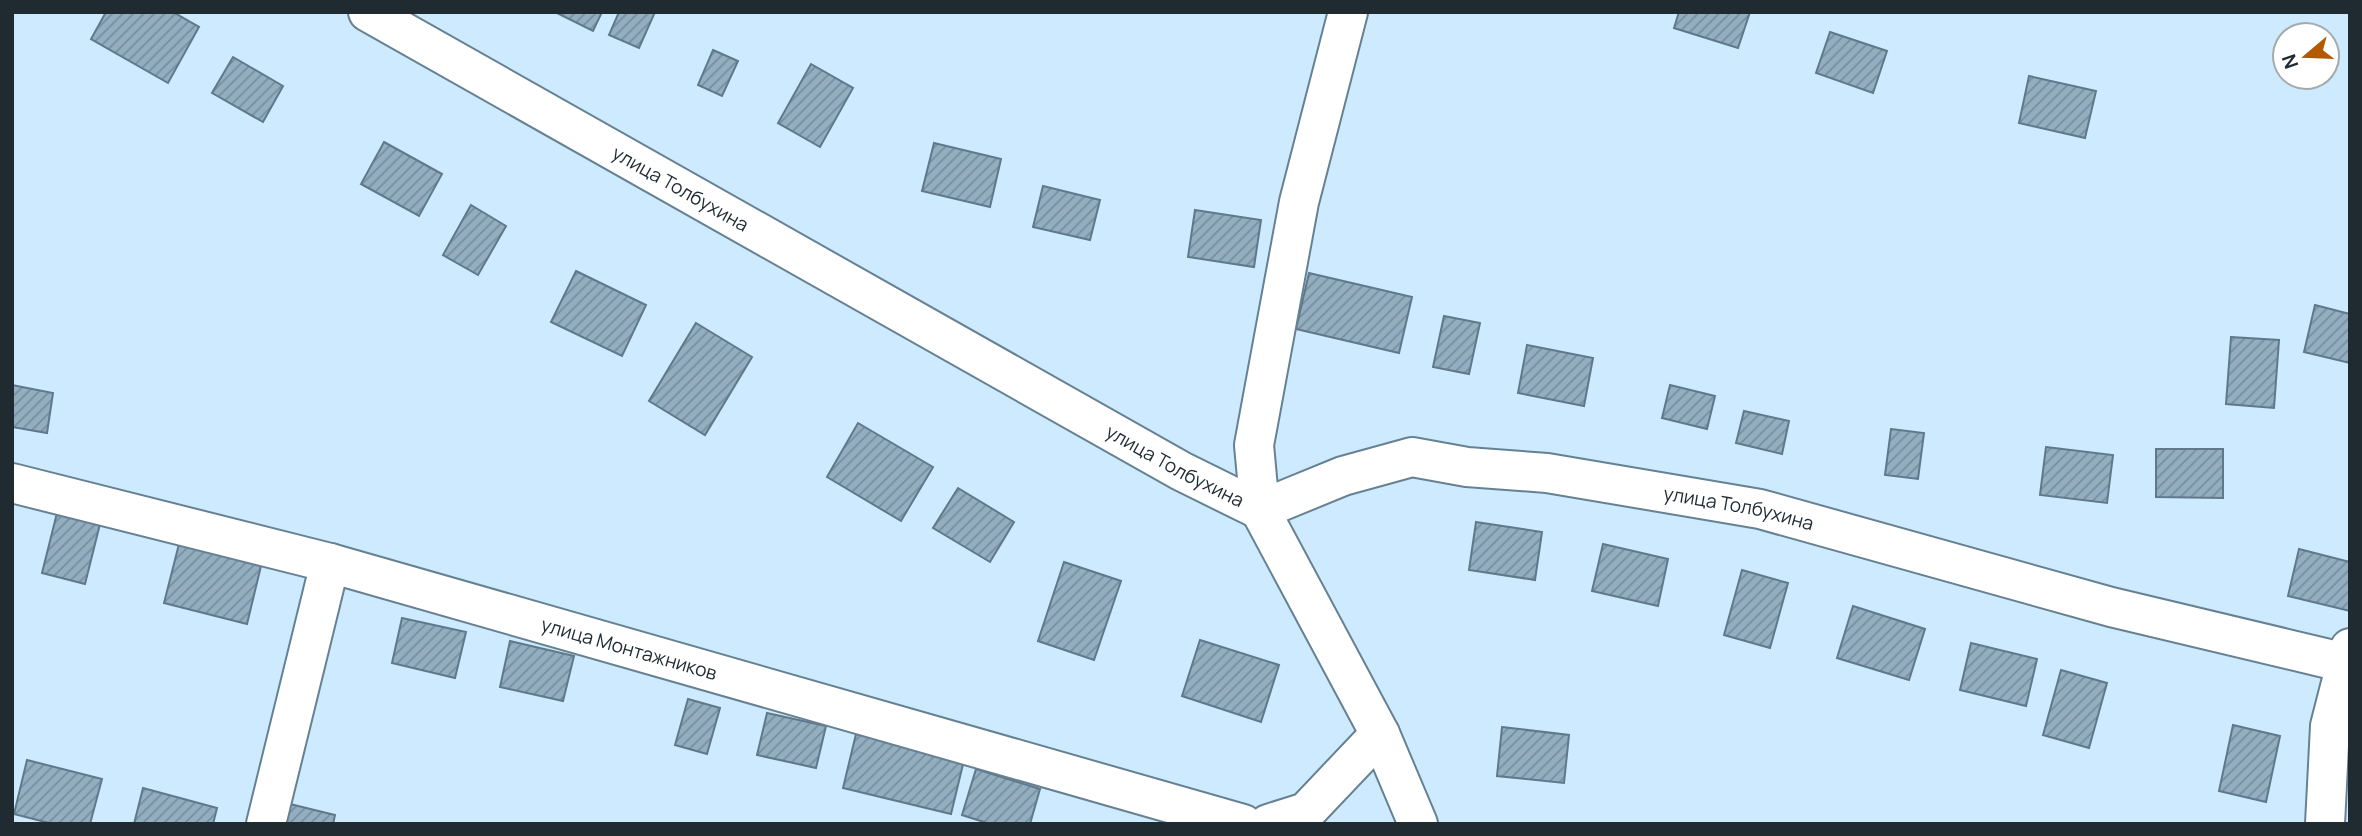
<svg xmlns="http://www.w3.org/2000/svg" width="2362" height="836" font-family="Manrope,sans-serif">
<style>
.building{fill:url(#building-hatch);stroke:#5f798b;stroke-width:2}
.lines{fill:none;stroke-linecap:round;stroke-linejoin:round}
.minor-casing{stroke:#668192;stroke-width:42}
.minor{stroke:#fff;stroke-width:38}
.labels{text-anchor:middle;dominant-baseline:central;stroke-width:6;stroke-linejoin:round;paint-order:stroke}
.street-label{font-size:19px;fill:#1f2a31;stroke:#fff}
</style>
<defs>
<pattern id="building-hatch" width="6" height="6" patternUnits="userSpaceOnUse" patternTransform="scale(1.75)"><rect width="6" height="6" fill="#92aec0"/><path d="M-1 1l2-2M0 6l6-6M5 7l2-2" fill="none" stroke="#778e9d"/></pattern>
</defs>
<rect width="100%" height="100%" fill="#cdeafe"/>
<g class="building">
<path d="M106,12H173L199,27L168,83L91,39Z"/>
<path d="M555,12H602L593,31Z"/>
<path d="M619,12H655L639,48L609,35Z"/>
<path d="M1679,12H1750L1738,48L1674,28Z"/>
<path d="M1830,32L1887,51L1873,93L1816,73Z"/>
<path d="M713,50L738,61L722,96L698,85Z"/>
<path d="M233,57L283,86L263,122L212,93Z"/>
<path d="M811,64L853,88L820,147L778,123Z"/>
<path d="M2029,76L2096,91L2085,138L2019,123Z"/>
<path d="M384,142L442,174L419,216L361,184Z"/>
<path d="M934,143L1001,159L990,207L922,191Z"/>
<path d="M1043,186L1100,200L1090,240L1033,227Z"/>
<path d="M471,205L506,226L478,275L443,255Z"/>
<path d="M1195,210L1261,220L1254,267L1188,257Z"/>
<path d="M576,271L646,305L622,356L551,322Z"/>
<path d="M1309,273L1412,297L1399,353L1296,329Z"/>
<path d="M2315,305L2350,314V363L2304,352Z"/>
<path d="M1444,316L1480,323L1469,374L1433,367Z"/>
<path d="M696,323L752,357L705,435L649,401Z"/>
<path d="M2231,337L2279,340L2274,408L2226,404Z"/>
<path d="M1527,345L1593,358L1584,406L1518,393Z"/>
<path d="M12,385L53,393L47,433L12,427Z"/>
<path d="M1670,385L1715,396L1707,429L1662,418Z"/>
<path d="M1744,411L1789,421L1782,454L1736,443Z"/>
<path d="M858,423L933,467L901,521L827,477Z"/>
<path d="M1891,429L1924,433L1918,479L1885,475Z"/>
<path d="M2046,447L2113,455L2107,503L2040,495Z"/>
<path d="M2156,449H2223V498L2156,497Z"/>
<path d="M958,488L1014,522L990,562L933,528Z"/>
<path d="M57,513L100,524L85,584L42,573Z"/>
<path d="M1476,522L1542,532L1535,580L1469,570Z"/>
<path d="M179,544L261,566L247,624L164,603Z"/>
<path d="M1603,544L1668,559L1658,606L1592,591Z"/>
<path d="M2299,549L2350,562V611L2288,596Z"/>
<path d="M1064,562L1121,581L1094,660L1038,641Z"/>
<path d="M1742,570L1788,583L1770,648L1724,635Z"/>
<path d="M1853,606L1925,629L1909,680L1837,658Z"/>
<path d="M402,618L466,632L455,678L392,663Z"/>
<path d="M1200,640L1279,665L1261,722L1182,696Z"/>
<path d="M510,641L574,656L563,701L500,687Z"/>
<path d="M1971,643L2037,659L2026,706L1960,690Z"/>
<path d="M2061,670L2107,683L2089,748L2043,735Z"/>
<path d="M688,699L720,708L707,754L675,745Z"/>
<path d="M767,713L826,726L816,768L757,755Z"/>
<path d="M2233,725L2280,736L2266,802L2219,791Z"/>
<path d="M1502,727L1569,735L1564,783L1497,776Z"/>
<path d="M856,734L964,760L951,814L843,788Z"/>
<path d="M27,760L102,779L90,824H53L14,814Z"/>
<path d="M976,769L1040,789L1030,824H990L962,815Z"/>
<path d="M143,788L217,808L213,824H134Z"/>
<path d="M290,804L335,815L333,824H285Z"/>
</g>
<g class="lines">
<g class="minor-casing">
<g id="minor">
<path id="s1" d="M368,12L1181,471L1260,510L1343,476L1412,457L1467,467L1547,473L1760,509L2111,607L2350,664"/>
<path d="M1348,12L1299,202L1254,445L1260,510L1380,734L1418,824"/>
<path id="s2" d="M12,483L330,563L1243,824"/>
<path d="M266,824L330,563"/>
<path d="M1268,824L1306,812L1380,734"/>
<path d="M2325,824L2330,726L2350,648"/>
</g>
</g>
<use href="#minor" class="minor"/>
</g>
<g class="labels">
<g class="street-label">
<text stroke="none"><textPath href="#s1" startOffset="359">улица Толбухина</textPath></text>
<text stroke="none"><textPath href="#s1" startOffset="926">улица Толбухина</textPath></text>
<text stroke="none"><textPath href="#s1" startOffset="1514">улица Толбухина</textPath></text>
<text stroke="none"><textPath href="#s2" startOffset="639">улица Монтажников</textPath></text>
</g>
</g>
<rect width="2362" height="836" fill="none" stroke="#1f2a31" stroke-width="28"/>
<g transform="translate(2306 56) rotate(251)"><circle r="33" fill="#ffffff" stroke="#a5aaad" stroke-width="2"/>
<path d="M0-5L12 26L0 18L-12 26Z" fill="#b55900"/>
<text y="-10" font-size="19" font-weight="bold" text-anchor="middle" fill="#1f2a31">N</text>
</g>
</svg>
